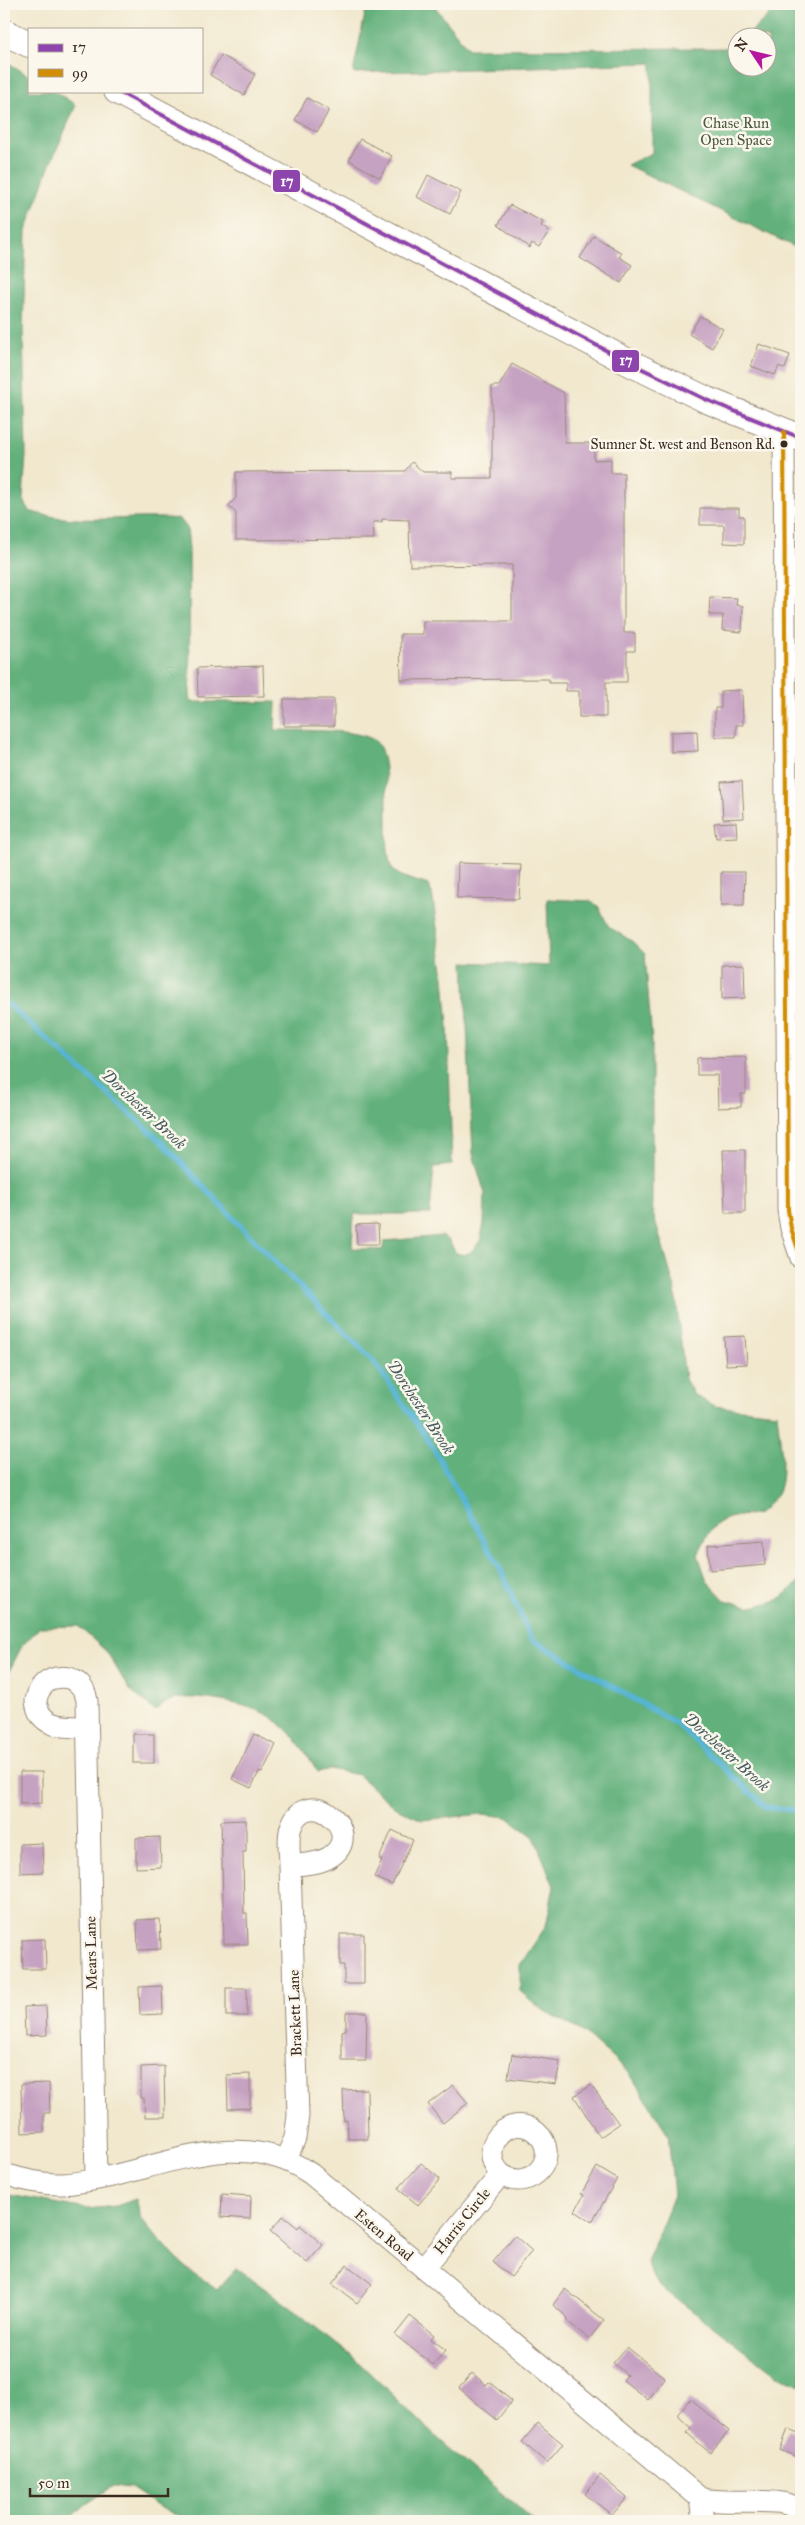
<svg xmlns="http://www.w3.org/2000/svg" width="805" height="2525" font-family="'IM FELL Great Primer',serif">
<style>
.forest{fill:#62b07b;stroke:#4e6d4c}
.lines{fill:none;stroke-linecap:round;stroke-linejoin:round}
.stream{stroke:#56b4d4;stroke-width:5.5}
.building{fill:#c6a2c2}
.minor-casing{stroke:#968976;stroke-width:23}
.major-casing{stroke:#968976;stroke-width:28}
.minor{stroke:#fff;stroke-width:21}
.major{stroke:#fff;stroke-width:26}
.bus-1-casing{stroke:#fbf7ec;stroke-width:8}
.bus-2-casing{stroke:#fbf7ec;stroke-width:8}
.bus-1{stroke:#8e44ad;stroke-width:4}
.bus-2{stroke:#d18d06;stroke-width:4}
.bus-dot{fill:#3b2a1e;stroke:#fbf7ec;stroke-width:2}
.labels{text-anchor:middle;dominant-baseline:central;stroke-width:5;stroke-linejoin:round;paint-order:stroke}
.bus-label{font-size:14px;fill:#3b2a1e;stroke:#fbf7ec;text-anchor:end}
.park-label{font-size:15px;fill:#4d5b40;stroke:#fbf7ec}
.street-label{font-size:15px;fill:#3b2a1e;stroke:#fbf7ec}
.water-label{font-size:16px;font-style:italic;fill:#445a5e;stroke:#fbf7ec}
.line-badge{stroke:#fbf7ec;stroke-width:2}
.badge-label{font-size:14px;text-anchor:middle;font-weight:bold;fill:#fff}
</style>
<rect width="100%" height="100%" fill="#fbf7ec"/>
<filter id="ink" filterUnits="userSpaceOnUse"><feTurbulence type="fractalNoise" baseFrequency=".02" numOctaves="2"/><feDisplacementMap in="SourceGraphic" scale="10" xChannelSelector="R" yChannelSelector="G"/><feConvolveMatrix kernelMatrix="1 2 1 2 8 2 1 2 1" color-interpolation-filters="sRGB"/></filter>
<filter id="wash" filterUnits="userSpaceOnUse"><feTurbulence type="fractalNoise" baseFrequency=".0096" numOctaves="4" result="noise"/><feDisplacementMap in="SourceGraphic" scale="20" xChannelSelector="R" yChannelSelector="G"/><feGaussianBlur stdDeviation="1.12" result="paint"/><feColorMatrix in="noise" values="0 0 0 0 0 0 0 0 0 0 0 0 0 0 0 0 0 1.4 0 .05"/><feComposite in="paint" operator="in"/></filter>
<g filter="url(#wash)">
<rect width="100%" height="100%" fill="#f1e8ce"/>
<g class="forest">
<path d="M367,4H433L468,49L735,48L737,46L738,68H768V38L746,37L780,4H801V250L627,165L652,153V63L353,73Z"/>
<path d="M4,60L29,76V91H54L76,105L49,167L26,231L23,331L26,455L23,498L29,511C79,527 129,514 180,519L187,528L189,549L190,702H276L275,730C299,731 354,728 374,740C396,754 380,855 393,870C400,878 418,881 428,885L432,893L444,977L448,1026L452,1165L434,1167L430,1214H354L352,1248L382,1250L385,1241L442,1236L449,1241L456,1253L464,1255L471,1252L480,1241L484,1224L485,1194L473,1154L464,962L549,966L547,899L591,901L598,906L609,927L633,942L645,954L652,1041V1210L675,1289L685,1379L694,1395L714,1406L777,1413C779,1434 786,1470 779,1489C775,1499 766,1507 759,1514C721,1517 713,1519 698,1555L707,1581L725,1600L752,1607L778,1600L801,1580V2385L780,2377L658,2285L647,2262L674,2195L668,2134L630,2074L583,2032L541,2009L520,1991V1965L546,1926L554,1886L534,1837L507,1817L483,1814L422,1820L394,1807L358,1775L330,1769L318,1772C305,1751 292,1731 271,1717C251,1704 194,1693 171,1700C166,1702 160,1708 155,1711L129,1689L107,1652L78,1626L40,1627L22,1646L4,1681Z"/>
<path d="M4,2194L87,2209L116,2206L136,2199L141,2218L158,2239L185,2267L217,2290L236,2268L289,2306L354,2358L442,2442L534,2521H204L180,2516L163,2509L131,2488L113,2486L85,2505L68,2521H4Z"/>
</g>
<g class="lines">
<path class="stream" d="M4,1001L162,1142L248,1234L375,1363L432,1446L501,1570L531,1639L677,1724L766,1807L801,1811"/>
</g>
<g id="blocks">
<g class="building">
<path d="M221,55L255,74L244,95L210,75Z"/>
<path d="M307,98L329,110L317,132L295,120Z"/>
<path d="M360,139L392,156L380,178L349,160Z"/>
<path d="M428,175L461,192L450,214L417,197Z"/>
<path d="M510,205L543,222L541,226L549,231L539,247L532,243L530,248L498,225Z"/>
<path d="M594,236L622,253L619,257L632,265L621,283L580,258Z"/>
<path d="M700,316L723,329L712,348L689,334Z"/>
<path d="M759,344L790,355L785,369L779,366L775,375L751,366Z"/>
<path d="M512,364L564,393L565,443H594V460L611,459V473H624V633H635V651H627V682H606V717H579V691H566V683H549V679L401,680L400,634H423V621H512V565L410,566L409,520L382,519V522H373L374,539L236,540V513L228,506L236,498V472L405,471L412,462L423,472H452V478H492V386H499Z"/>
<path d="M700,508H739V516H744V544L724,543V525H700Z"/>
<path d="M710,597L737,598L736,605L743,606L742,632L722,630L723,615H709Z"/>
<path d="M263,666L264,696L198,697L197,668Z"/>
<path d="M742,690L743,725H736V737H715V708H721V691Z"/>
<rect x="284" y="699" width="50" height="27"/>
<path d="M697,731L698,751L671,752V732Z"/>
<path d="M742,781L744,818L723,819L721,782Z"/>
<path d="M736,822L737,837L716,838L714,823Z"/>
<path d="M458,863L521,865L519,899L457,898Z"/>
<path d="M721,872H745L744,905H721Z"/>
<path d="M744,964L745,998L722,999V965Z"/>
<path d="M746,1057V1094H741V1107L718,1108L717,1075H697V1058Z"/>
<path d="M723,1150H745V1213H725Z"/>
<path d="M378,1224L379,1244H357L356,1225Z"/>
<path d="M745,1336L747,1364L726,1365L724,1337Z"/>
<path d="M764,1541L765,1565L710,1570L708,1545Z"/>
<rect x="133" y="1734" width="21" height="29"/>
<path d="M254,1734L276,1745L262,1773L259,1772L251,1788L232,1779Z"/>
<path d="M20,1772H42V1803L20,1804Z"/>
<path d="M246,1820V1852H243L244,1913H247L248,1944H224L221,1821Z"/>
<path d="M392,1830L413,1840L392,1885L374,1877L382,1860L379,1859Z"/>
<path d="M160,1837L161,1867L136,1868V1838Z"/>
<path d="M42,1843L43,1872L20,1873V1844Z"/>
<path d="M160,1919L161,1949L138,1950L137,1920Z"/>
<path d="M340,1934H364V1984H344V1965H340Z"/>
<path d="M45,1939L46,1969H23L22,1940Z"/>
<path d="M162,1986L163,2014L140,2015L139,1987Z"/>
<rect x="226" y="1988" width="21" height="28"/>
<path d="M46,2006L47,2035L25,2036L24,2007Z"/>
<path d="M346,2012H367L366,2061H342V2031L346,2030Z"/>
<path d="M512,2054L560,2061L556,2084L508,2078Z"/>
<path d="M164,2066L165,2117H145L144,2098H141V2067Z"/>
<path d="M250,2074V2108L228,2109L227,2075Z"/>
<path d="M49,2083L50,2113H44V2132L22,2133L21,2084Z"/>
<path d="M453,2085L468,2103L443,2123L428,2104Z"/>
<path d="M591,2085L619,2124L600,2137L574,2096Z"/>
<path d="M367,2089L368,2139H348L347,2120L344,2121L343,2090Z"/>
<path d="M421,2163L440,2179L418,2205L398,2189Z"/>
<path d="M597,2167L617,2179L592,2222L575,2211L584,2195L581,2194Z"/>
<path d="M222,2194L251,2196L250,2219L221,2217Z"/>
<path d="M283,2216L298,2228L300,2225L323,2245L307,2263L270,2231Z"/>
<path d="M515,2236L532,2251L511,2277L493,2262Z"/>
<path d="M347,2265L372,2284L357,2303L332,2284Z"/>
<path d="M565,2289L604,2320L589,2339L566,2320L568,2318L553,2305Z"/>
<path d="M410,2316L434,2335L431,2339L446,2350L433,2365L395,2335Z"/>
<path d="M627,2347L665,2378L648,2400L623,2380L627,2375L613,2363Z"/>
<path d="M472,2373L486,2385L489,2382L512,2401L497,2420L459,2388Z"/>
<path d="M690,2399L729,2431L710,2453L687,2433L691,2428L677,2415Z"/>
<path d="M538,2423L563,2444L547,2463L522,2442Z"/>
<path d="M788,2429L801,2434V2459L780,2450Z"/>
<path d="M600,2475L627,2498L612,2515L585,2494Z"/>
</g>
</g>
</g>
<g filter="url(#ink)">
<use href="#blocks" fill-opacity="0" stroke="#968976" stroke-width="1"/>
<g class="lines">
<g class="minor-casing">
<g id="minor">
<path d="M784,432L788,1210L791,1228L801,1258"/>
<path d="M87,1727C66,1727 39,1729 36,1701C40,1670 83,1669 87,1701L96,2178"/>
<path d="M286,2159L295,2138L298,2116L290,1866C290,1854 287,1838 291,1827C307,1781 370,1834 328,1858C318,1864 302,1864 290,1866"/>
<path d="M4,2174C23,2180 43,2185 64,2184C147,2178 234,2120 311,2174L700,2498C728,2507 788,2492 801,2514"/>
<path d="M424,2268L501,2174C475,2148 510,2110 536,2132C563,2155 531,2195 501,2174"/>
<path d="M700,2498L703,2521"/>
</g>
</g>
<g class="major-casing">
<g id="major">
<path d="M4,32L29,44"/>
<path d="M117,91L628,362L707,400L801,438"/>
</g>
</g>
<use href="#minor" class="minor"/>
<use href="#major" class="major"/>
<g class="bus-1-casing">
<path id="bus-1" d="M117,91L628,362L707,400L801,438"/>
</g>
<g class="bus-2-casing">
<path id="bus-2" d="M784,432L788,1210L791,1228L801,1258"/>
</g>
<use href="#bus-1" class="bus-1"/>
<use href="#bus-2" class="bus-2"/>
</g>
</g>
<circle class="bus-dot" cx="784" cy="444" r="4.5"/>
<g class="labels">
<g class="bus-label">
<text x="775" y="444">Sumner St. west and Benson Rd.</text>
</g>
<g class="park-label">
<text x="736" y="123">Chase Run<tspan x="736" dy="17">Open Space</tspan></text>
</g>
<g class="street-label">
<text transform="translate(91 1953) rotate(-91)">Mears Lane</text>
<text transform="translate(295 2013) rotate(-92)">Brackett Lane</text>
<text transform="translate(462 2221) rotate(-51)">Harris Circle</text>
<text transform="translate(384 2235) rotate(40)">Esten Road</text>
</g>
<g class="water-label">
<text transform="translate(144 1109) rotate(43)">Dorchester Brook</text>
<text transform="translate(421 1407) rotate(57)">Dorchester Brook</text>
<text transform="translate(727 1752) rotate(42)">Dorchester Brook</text>
</g>
</g>
<g class="line-badge">
<rect x="272" y="169" width="29" height="24" rx="5" fill="#8e44ad"/>
<rect x="611" y="349" width="29" height="24" rx="5" fill="#8e44ad"/>
</g>
<g class="badge-label">
<text x="287" y="186">17</text>
<text x="626" y="365">17</text>
</g>
<rect width="805" height="2525" fill="none" stroke="#fbf7ec" stroke-width="20"/>
<rect x="28" y="28" width="175" height="65" fill="#fbf7ec" stroke="#aea59a"/>
<rect x="38" y="44" width="25" height="8" fill="#8e44ad" stroke="#aea59a"/>
<text x="72" y="52" font-size="15" fill="#3b2a1e">17</text>
<rect x="38" y="69" width="25" height="8" fill="#d18d06" stroke="#aea59a"/>
<text x="72" y="78" font-size="15" fill="#3b2a1e">99</text>
<g transform="translate(752 52) rotate(305)"><circle r="24" fill="#fbf7ec" stroke="#aea59a"/>
<path d="M0-4L9 19L0 12L-9 19Z" fill="#b5179e"/>
<text y="-8" font-size="14" font-weight="bold" text-anchor="middle" fill="#3b2a1e">N</text>
</g>
<path d="M30 2488v8h138v-8" fill="none" stroke="#3b2a1e" stroke-width="2.5"/>
<text x="38" y="2488" font-size="15" fill="#3b2a1e" stroke="#fbf7ec" stroke-width="4" paint-order="stroke">50 m</text>
</svg>
